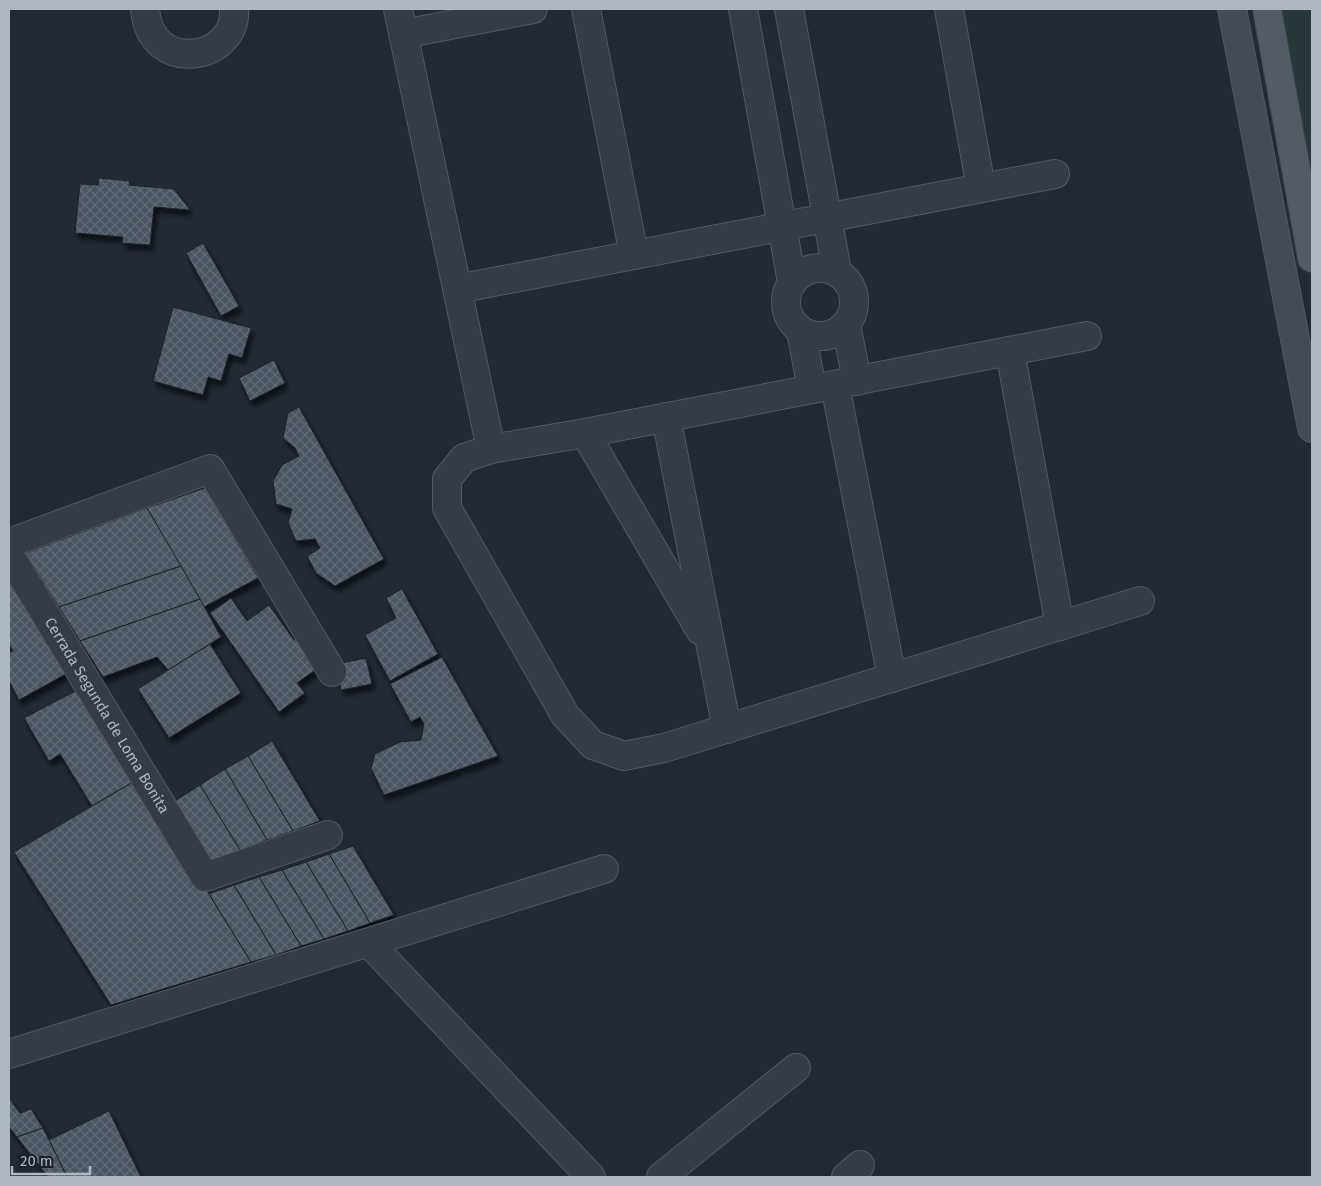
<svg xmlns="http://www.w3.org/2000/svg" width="1321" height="1186" font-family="'Fira Sans',sans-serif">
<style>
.garden{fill:#263837}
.building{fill:url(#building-cross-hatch);stroke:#1c232b;filter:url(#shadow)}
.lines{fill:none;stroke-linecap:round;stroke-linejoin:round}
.street-casing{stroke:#525a63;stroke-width:30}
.secondary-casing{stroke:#525a63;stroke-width:30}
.primary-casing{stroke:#3e454e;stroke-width:30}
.street{stroke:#353c45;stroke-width:28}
.secondary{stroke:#434b57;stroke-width:28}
.primary{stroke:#535b65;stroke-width:28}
.labels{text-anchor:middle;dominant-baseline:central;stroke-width:4;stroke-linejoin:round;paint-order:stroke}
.street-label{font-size:15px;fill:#afb7c2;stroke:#1a2129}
</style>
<defs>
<pattern id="building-cross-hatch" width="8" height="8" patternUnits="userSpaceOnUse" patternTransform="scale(1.25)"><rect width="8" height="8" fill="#4a5460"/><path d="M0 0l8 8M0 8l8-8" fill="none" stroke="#626a75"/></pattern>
<filter id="shadow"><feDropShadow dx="3" dy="5.5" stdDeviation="2.5" flood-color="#0009"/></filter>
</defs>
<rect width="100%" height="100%" fill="#222a34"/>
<path class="garden" d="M1280,9H1310L1312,23V181Z"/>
<g class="building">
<path d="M99,178L130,181L129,185L174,189L190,210L154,207L150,245L122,243L123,237L75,233L80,184L98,185Z"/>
<path d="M203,243L239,306L221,316L186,253Z"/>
<path d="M173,307L251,328L242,358L229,354L221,381L208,377L203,395L153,381Z"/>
<path d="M274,360L285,383L250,401L239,378Z"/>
<path d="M299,407L384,559L335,586L316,573L307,556L320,548L315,539L296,541L288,523L292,509L276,504L273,481L282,465L299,456L295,448L283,438L288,413Z"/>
<path d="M205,488L258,578L204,607L147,508Z"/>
<path d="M147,508L181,566L59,607L25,553Z"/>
<path d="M181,566L200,599L80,641L59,607Z"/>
<path d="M9,580L66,674L19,700L9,681V653L13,651L9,644Z"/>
<path d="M402,589L438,654L390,681L365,635L396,618L386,598Z"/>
<path d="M231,598L247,621L269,605L294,640L303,634L324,664L297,683L305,693L279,712L210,613Z"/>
<path d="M200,599L221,637L168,670L157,657L103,677L80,641Z"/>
<path d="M210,644L241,693L169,738L138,689Z"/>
<path d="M442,657L498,756L384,795L371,768L375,754L400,742L421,740L424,724L420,717L411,722L390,684Z"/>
<path d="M366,658L372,684L341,690L336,664Z"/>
<path d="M81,688L138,779L92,806L60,754L49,761L24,718Z"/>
<path d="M272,741L320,821L293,831L248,756Z"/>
<path d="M248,756L293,831L267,840L225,769Z"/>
<path d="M225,769L267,840L240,850L200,785Z"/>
<path d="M138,779L251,962L111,1005L14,852Z"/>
<path d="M200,785L240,850L211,861L175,801Z"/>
<path d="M353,846L394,915L370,923L329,854Z"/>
<path d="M329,854L370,923L348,931L306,862Z"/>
<path d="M306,862L348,931L324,939L282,870Z"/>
<path d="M282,870L324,939L301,946L259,877Z"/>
<path d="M259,877L301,946L276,955L234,885Z"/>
<path d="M234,885L276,955L251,962L209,894Z"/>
<path d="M9,1098L20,1113L31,1109L43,1128L17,1137L9,1127Z"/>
<path d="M109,1111L141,1177H67L49,1140Z"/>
<path d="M43,1128L49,1140L67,1177H48L17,1137Z"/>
</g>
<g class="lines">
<g class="street-casing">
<g id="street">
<path d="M145,9C150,76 238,61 234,9"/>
<path d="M398,9L491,449"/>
<path d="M586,9L634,255"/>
<path d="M743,9L792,282"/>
<path d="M789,9L837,271"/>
<path d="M949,9L981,188"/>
<path d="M403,34L533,9"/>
<circle cx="820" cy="302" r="34"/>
<path d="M457,289L1055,174"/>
<path d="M846,324L857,381"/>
<path d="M801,331L812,389"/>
<path d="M1087,336L585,433L491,449L464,458L447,479V508L565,715L593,745L624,756L664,748L1140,601"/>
<path d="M1010,351L1060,626"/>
<path d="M835,385L892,678"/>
<path d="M666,417L727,729"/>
<path d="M585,433L700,630"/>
<path d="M9,543L210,469L332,672"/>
<path id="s1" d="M9,554L205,877L328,835"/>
<path d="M369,943L591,1177"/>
<path d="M9,1054L604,869"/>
<path d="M661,1177L796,1068"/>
<path d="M846,1177L860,1165"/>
</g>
</g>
<g class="secondary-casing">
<path id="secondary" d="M1232,9L1312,428"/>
</g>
<g class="primary-casing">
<path id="primary" d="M1267,9L1312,258"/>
</g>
<use href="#street" class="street"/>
<use href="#secondary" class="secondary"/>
<use href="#primary" class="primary"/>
</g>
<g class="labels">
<g class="street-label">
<text stroke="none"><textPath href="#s1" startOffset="189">Cerrada Segunda de Loma Bonita</textPath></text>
</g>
</g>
<rect width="1321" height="1186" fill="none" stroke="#afb7c2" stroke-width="20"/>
<path d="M12 1166v8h78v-8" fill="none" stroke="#afb7c2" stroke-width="2.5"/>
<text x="20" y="1166" font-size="15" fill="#afb7c2" stroke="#1a2129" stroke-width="4" paint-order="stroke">20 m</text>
</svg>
